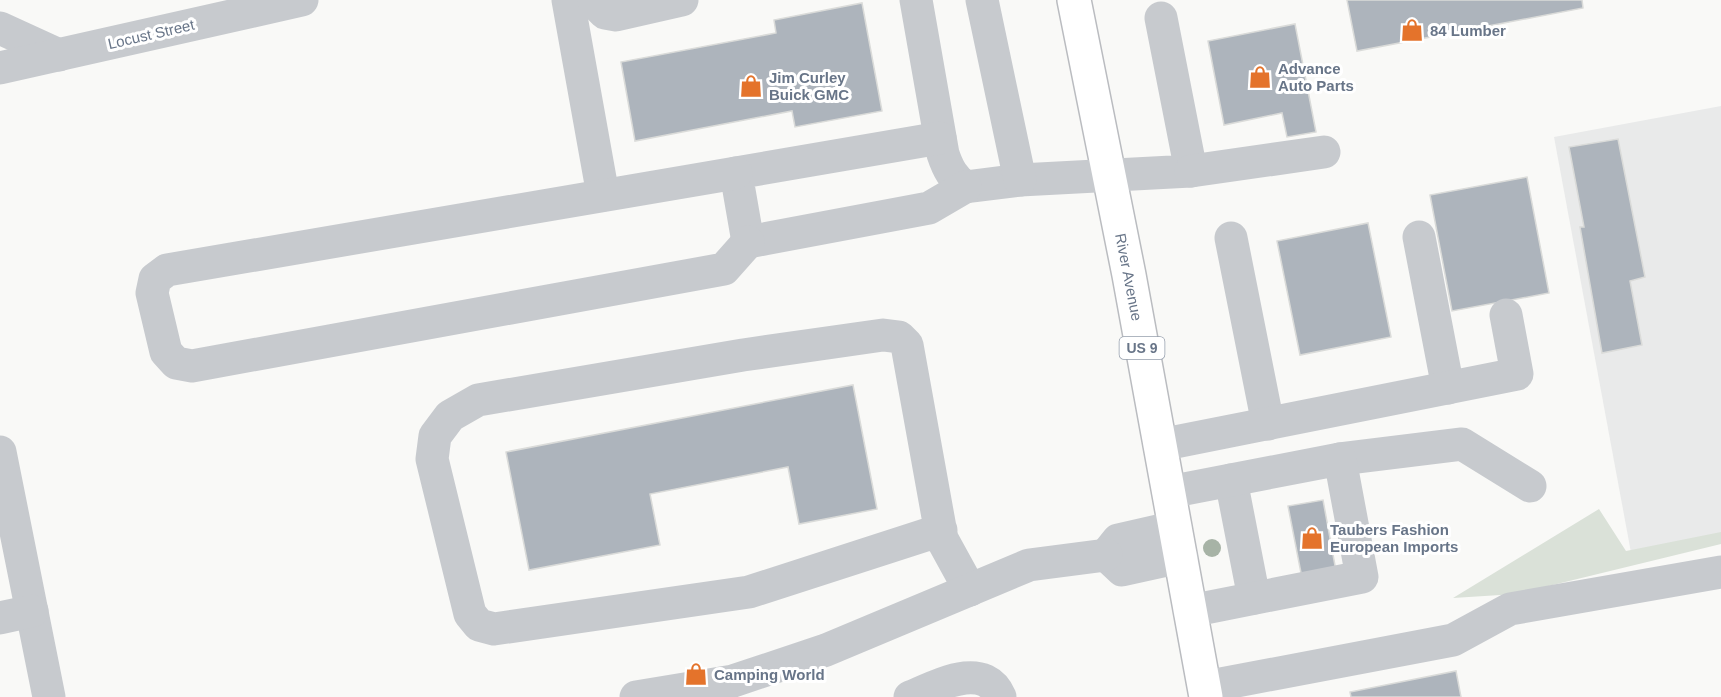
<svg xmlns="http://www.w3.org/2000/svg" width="1721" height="697" font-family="Helvetica,sans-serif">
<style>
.built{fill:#e9eaea}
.green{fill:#dae1d8}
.building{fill:#adb4bc;stroke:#dadbd9;stroke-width:1.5}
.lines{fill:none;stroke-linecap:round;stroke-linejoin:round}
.highway-casing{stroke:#babcc0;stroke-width:36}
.minor{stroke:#c7cace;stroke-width:33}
.highway{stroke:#fff;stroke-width:33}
.tree{fill:#a7b3a6}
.labels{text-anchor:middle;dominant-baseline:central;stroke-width:6;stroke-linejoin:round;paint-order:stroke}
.shield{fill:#fff;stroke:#959eac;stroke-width:1.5}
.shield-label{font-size:14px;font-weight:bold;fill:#687588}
.poi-label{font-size:15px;font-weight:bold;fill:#687588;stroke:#fff;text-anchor:start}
.street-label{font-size:15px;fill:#687588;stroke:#fff}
</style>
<rect width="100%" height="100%" fill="#f9f9f7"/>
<path class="built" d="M1721,106V541L1632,558L1554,137Z"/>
<path class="green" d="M1599,509L1626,551L1721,532V544L1516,594L1453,598Z"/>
<g class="building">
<path d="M1347,0H1582L1583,8L1357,51Z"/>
<path d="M862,3L882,111L795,127L792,111L635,141L621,62L776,33L774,20Z"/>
<path d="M1295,24L1316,132L1287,137L1282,113L1224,125L1208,41Z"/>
<path d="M1618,139L1645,277L1630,281L1642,345L1602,353L1580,227H1584L1569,147Z"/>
<path d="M1527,177L1549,293L1452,311L1430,195Z"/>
<path d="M1368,223L1391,337L1300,355L1277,241Z"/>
<path d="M853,385L877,509L799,524L788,467L650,494L660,545L529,570L506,452Z"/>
<path d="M1323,500L1336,571L1302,578L1288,506Z"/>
<path d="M1456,671L1461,697H1351L1350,692Z"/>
</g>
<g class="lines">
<g class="highway-casing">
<path id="highway" d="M1074,0L1129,275L1206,697"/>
</g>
<g class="minor">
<path d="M568,0L603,195"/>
<path d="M594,0L595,3L605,13L616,15L682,0"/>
<path d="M916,0L943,154C948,169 953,178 965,187L1020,180L1191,171L1161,18"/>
<path d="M982,0L1020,180"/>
<path d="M0,28L59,55"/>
<path d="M0,68L302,0"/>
<path d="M940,138L736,173L748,242L929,208L965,187"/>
<path d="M1191,171L1324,152"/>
<path d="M736,173L167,270L155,279L152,293L166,352L176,363L192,366L724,269L748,242"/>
<path d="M1419,237L1448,388"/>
<path d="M1231,238L1268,424"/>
<path d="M1160,445L1517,374L1506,315"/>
<path d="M0,452L49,697"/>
<path d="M1340,459L1462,444L1530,486"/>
<path d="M1231,480L1254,598"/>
<path d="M1169,492L1340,459L1362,577L1190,611"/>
<path d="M1175,527L1118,540L1106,555L1122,570L1181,557"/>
<path d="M941,530L749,592L494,629L479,625L470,614L432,459L435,436L450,416L478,400L743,355L883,335L899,337L907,345L942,539L970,590"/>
<path d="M0,618L32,611"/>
<path d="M1205,687L1453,640L1510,609L1721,572"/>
<path d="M636,697L733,681L826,650L1029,565L1106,555"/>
<path d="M910,697C935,687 984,659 1000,697"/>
</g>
<use href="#highway" class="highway"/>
</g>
<circle class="tree" cx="1212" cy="548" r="9"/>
<defs>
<g id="shop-bare" transform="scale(1.8)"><path d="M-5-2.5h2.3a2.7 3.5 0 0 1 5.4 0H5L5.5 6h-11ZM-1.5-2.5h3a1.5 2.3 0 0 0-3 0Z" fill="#e4732b" stroke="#fff" stroke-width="2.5" paint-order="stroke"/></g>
</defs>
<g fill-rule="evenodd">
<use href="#shop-bare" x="1412" y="30"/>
<use href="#shop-bare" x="1260" y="77"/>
<use href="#shop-bare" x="751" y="86"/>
<use href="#shop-bare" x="1312" y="538"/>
<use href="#shop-bare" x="696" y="674"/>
</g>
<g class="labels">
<rect class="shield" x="1119.5" y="337" width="45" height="22" rx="4.5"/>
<g class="shield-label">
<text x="1142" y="348">US 9</text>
</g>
<g class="poi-label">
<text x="1430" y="30">84 Lumber</text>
<text x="1278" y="68">Advance<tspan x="1278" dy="17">Auto Parts</tspan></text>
<text x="769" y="77">Jim Curley<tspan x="769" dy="17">Buick GMC</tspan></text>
<text x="1330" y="529">Taubers Fashion<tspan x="1330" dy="17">European Imports</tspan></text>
<text x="714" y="674">Camping World</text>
</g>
<g class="street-label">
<text transform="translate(151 34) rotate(-13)">Locust Street</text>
<text transform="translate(1129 277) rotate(79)">River Avenue</text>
</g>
</g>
</svg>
